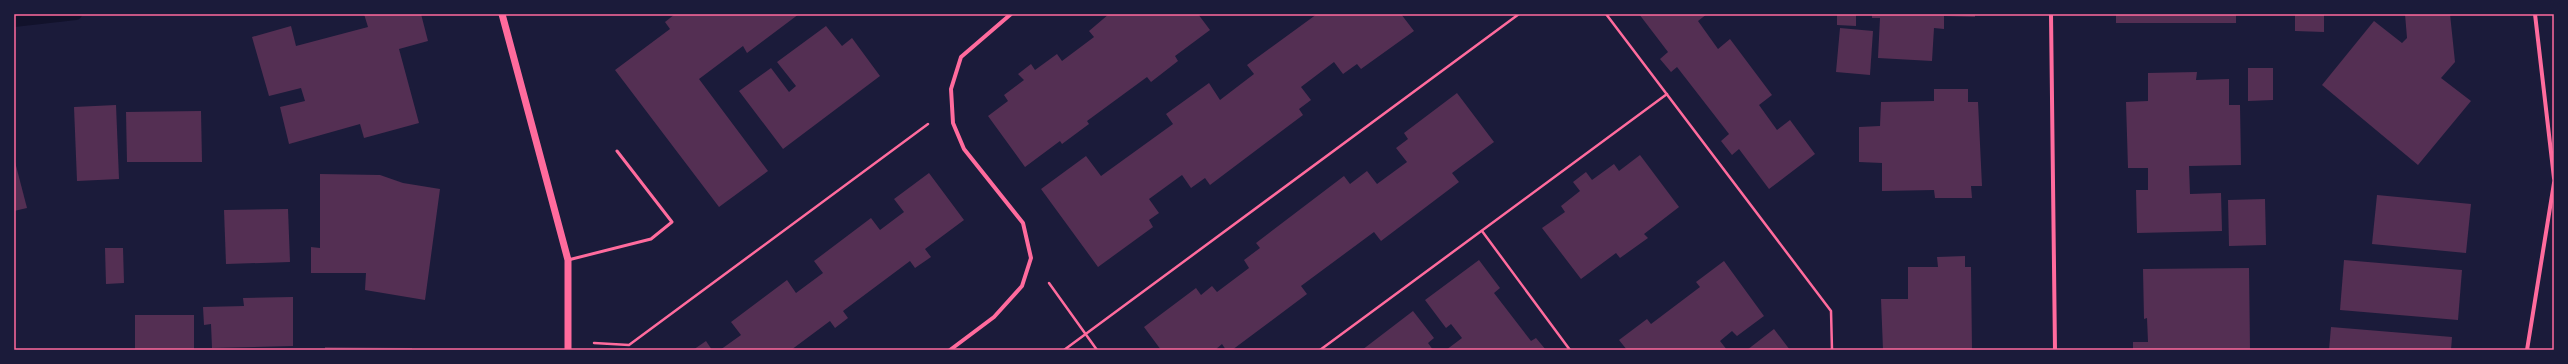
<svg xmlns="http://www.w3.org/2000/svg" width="2568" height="364" font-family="Montserrat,sans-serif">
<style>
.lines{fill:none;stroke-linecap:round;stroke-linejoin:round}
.stream{stroke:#12122b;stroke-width:12}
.building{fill:#542f53}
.path{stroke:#ff6b9d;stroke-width:2.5}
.service{stroke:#ff6b9d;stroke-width:3}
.minor{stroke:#ff6b9d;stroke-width:4}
.tertiary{stroke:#ff6b9d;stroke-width:7}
.neatline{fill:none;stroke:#ff6b9d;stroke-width:1.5}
</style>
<rect width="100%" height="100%" fill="#1b1b3a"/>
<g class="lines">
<path class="stream" d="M14,21L76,14"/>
</g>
<g class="building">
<path d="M364,14H421L428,41L399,49L419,123L364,138L360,124L289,144L280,107L305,101L301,88L269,96L252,37L291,26L296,46L368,27Z"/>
<path d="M675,14H799L747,53L743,46L699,79L768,171L719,207L615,70L670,29L665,22Z"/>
<path d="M1109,14H1198L1210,30L1175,56L1178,61L1151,82L1147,77L1087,121L1089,124L1062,144L1060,141L1025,167L988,116L1008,101L1004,95L1024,80L1018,74L1031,64L1035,70L1057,54L1062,61L1094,37L1089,31Z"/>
<path d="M1317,14H1401L1414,31L1361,69L1357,64L1343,74L1334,62L1301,87L1311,100L1299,109L1303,115L1210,185L1205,178L1191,188L1182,175L1149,199L1159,213L1149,220L1153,227L1098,267L1041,189L1086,156L1101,176L1173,124L1166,114L1209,83L1220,100L1254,74L1247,65Z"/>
<path d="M1639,14H1707L1698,21L1718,49L1730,39L1772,95L1759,105L1777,130L1790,120L1815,154L1769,189L1739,149L1732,155L1721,141L1729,134L1677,67L1671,72L1660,59L1668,52Z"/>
<path d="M1837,14H1856V26L1837,25Z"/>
<path d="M1872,14H1975V17L1944,16V29L1934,28L1932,61L1878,58L1880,18H1872Z"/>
<rect x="2116" y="14" width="120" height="9"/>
<path d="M2295,14H2324V32L2295,31Z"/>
<path d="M2405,14H2450L2455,62L2441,78L2471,101L2418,165L2322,85L2374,21L2402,43L2407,38Z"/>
<path d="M826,26L842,46L852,38L880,76L783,149L739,91L771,68L789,92L796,86L777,62Z"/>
<path d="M1840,28L1873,31L1870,75L1836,72Z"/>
<path d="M2248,68H2273V100L2248,101Z"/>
<path d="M2197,72L2196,80L2229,79V105H2240L2241,165L2189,166L2190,194L2221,193L2222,231L2137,233L2136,190H2148V168H2128L2126,102L2148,101V73Z"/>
<path d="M1934,89H1968V102H1978L1982,186H1971L1972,198H1935L1934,190L1882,191V163L1859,162V127L1880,126L1881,102L1934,101Z"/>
<path d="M1457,93L1494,142L1452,173L1459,182L1381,241L1374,232L1301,286L1307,294L1232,350H1226L1222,344L1215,350H1161L1144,327L1196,288L1201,295L1212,286L1217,292L1249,268L1244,260L1260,248L1256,243L1344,176L1350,184L1367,171L1377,184L1407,162L1396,148L1408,139L1404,133Z"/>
<path d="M116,105L119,179L77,181L74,107Z"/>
<path d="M201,111L202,162H127L126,112Z"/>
<path d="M1640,155L1679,207L1644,234L1648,238L1620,258L1616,253L1581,279L1542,228L1565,212L1561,206L1580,191L1573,182L1586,172L1592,180L1614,164L1619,171Z"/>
<path d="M14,158L27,208L14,211Z"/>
<path d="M929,173L964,220L925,249L931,257L915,268L910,261L843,311L848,318L835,328L830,321L791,350H720L741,335L731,322L787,280L796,293L823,273L814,261L871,218L880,230L904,212L894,199Z"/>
<path d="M320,174L380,175L403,183L440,189L425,300L365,290L366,273H311V247L320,248Z"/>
<path d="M2377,195L2471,204L2466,253L2372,244Z"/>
<path d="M2265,199L2266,245L2229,246L2228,200Z"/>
<path d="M288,209L290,262L226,264L224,210Z"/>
<path d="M105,248H123L124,283L106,284Z"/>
<path d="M1965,256V267H1971L1972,350H1883L1881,299H1908V267H1938L1937,257Z"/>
<path d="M1479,260L1500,288L1494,293L1531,341L1536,338L1546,350H1446L1462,338L1451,324L1446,328L1425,300Z"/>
<path d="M2344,260L2462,270L2458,320L2340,310Z"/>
<path d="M1724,261L1764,316L1737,336L1732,331L1720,341L1727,350H1627L1619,340L1647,319L1651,324L1700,287L1696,282Z"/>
<path d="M2249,268L2250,350H2133V342H2148L2147,318L2144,319L2143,269Z"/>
<path d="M293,297V346L212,348L211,324L204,325L203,307L244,306L243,298Z"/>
<path d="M1413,311L1434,338L1428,343L1433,350H1362Z"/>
<rect x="135" y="315" width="59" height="35"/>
<path d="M2331,327L2452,337L2451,350H2329Z"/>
<path d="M1774,329L1790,350H1747Z"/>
<path d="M706,341L712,350H693Z"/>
<path d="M325,347L412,348V350H325Z"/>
</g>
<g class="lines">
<g class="path">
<path d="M1606,14L1831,311L1832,350"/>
<path d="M1482,231L1570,350"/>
<path d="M1049,283L1097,350"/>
<path d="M594,343L629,345L928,124"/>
<path d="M1064,350L1519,14"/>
<path d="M1320,350L1667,94"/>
</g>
<path class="service" d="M568,260L651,239L672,222L617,151"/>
<g class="minor">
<path d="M2051,14L2055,350"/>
<path d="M2535,14L2554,178"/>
<path d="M950,350L994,317L1022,286L1031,258L1023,223L964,149L953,123L951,89L961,57L1011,14"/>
<path d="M2527,350L2554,183"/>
</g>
<path class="tertiary" d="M502,14L568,260V350"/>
</g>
<rect width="2568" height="364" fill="none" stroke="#1b1b3a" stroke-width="30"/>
<rect x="15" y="15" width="2538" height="334" class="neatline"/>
</svg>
